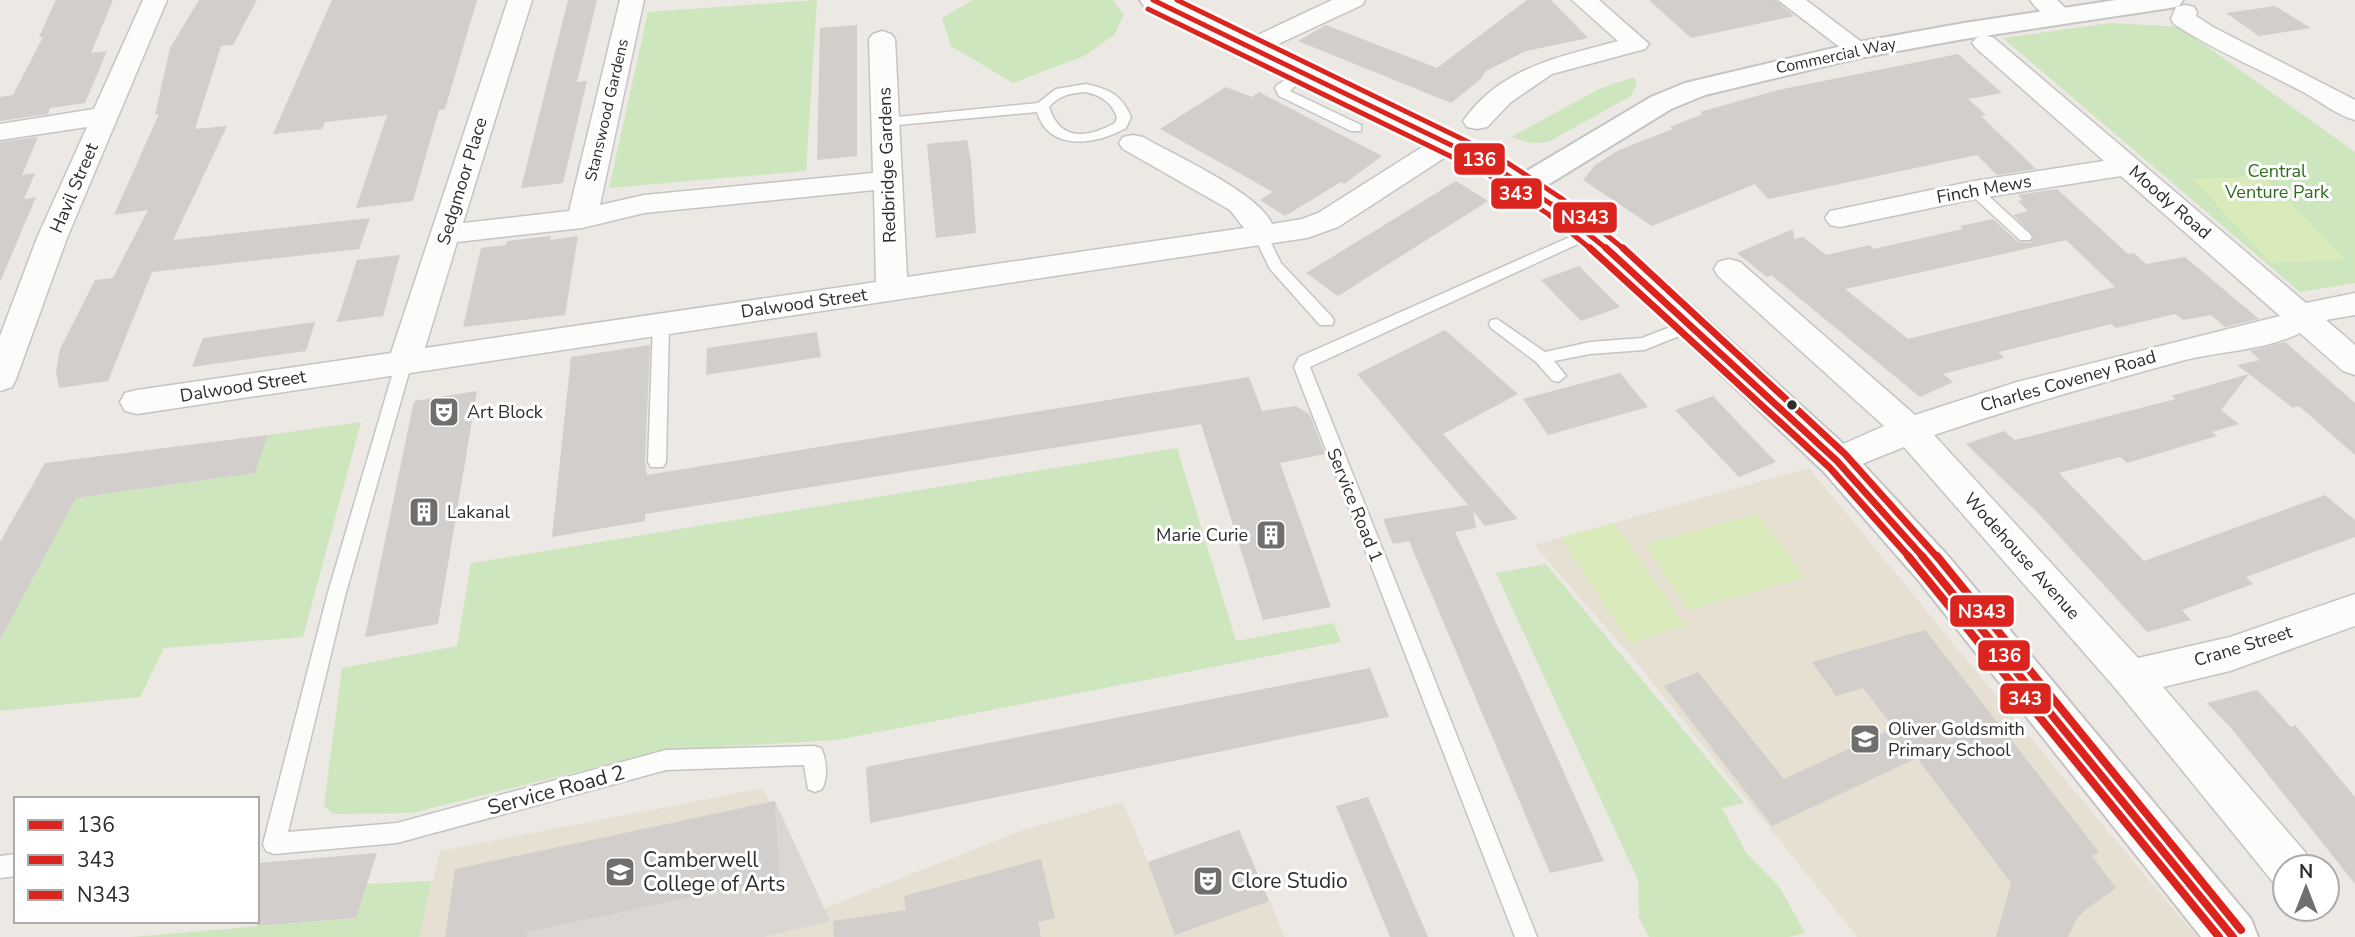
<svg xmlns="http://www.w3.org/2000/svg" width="2355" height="937" font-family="'Nunito Sans',sans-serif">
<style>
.education{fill:#e6e0d3}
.green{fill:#cee6be}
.pitch{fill:#d9eabb}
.plaza{fill:#dad6d2}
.building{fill:#d1cecb;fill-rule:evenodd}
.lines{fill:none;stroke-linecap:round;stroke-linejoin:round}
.lane-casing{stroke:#c5c4c5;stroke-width:3}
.street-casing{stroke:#c5c4c5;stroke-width:3}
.secondary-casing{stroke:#c5c4c5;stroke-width:4}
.lane{fill:#fcfcfb;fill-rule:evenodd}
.street{fill:#fcfcfb;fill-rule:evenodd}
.secondary{fill:#fcfcfb;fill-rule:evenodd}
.bus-1-far2-casing{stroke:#fff;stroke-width:10}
.bus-1-far1-casing{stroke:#fff;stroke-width:12}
.bus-1-casing{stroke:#fff;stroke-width:13}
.bus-2-far2-casing{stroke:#fff;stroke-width:10}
.bus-2-far1-casing{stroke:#fff;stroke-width:12}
.bus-2-casing{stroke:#fff;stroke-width:13}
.bus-3-far2-casing{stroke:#fff;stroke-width:10}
.bus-3-far1-casing{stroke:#fff;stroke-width:12}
.bus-3-casing{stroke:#fff;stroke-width:13}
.bus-1-far2{stroke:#dc241f;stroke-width:5}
.bus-1-far1{stroke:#dc241f;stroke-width:7}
.bus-1{stroke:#dc241f;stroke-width:8}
.bus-2-far2{stroke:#dc241f;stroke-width:5}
.bus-2-far1{stroke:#dc241f;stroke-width:7}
.bus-2{stroke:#dc241f;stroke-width:8}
.bus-3-far2{stroke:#dc241f;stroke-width:5}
.bus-3-far1{stroke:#dc241f;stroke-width:7}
.bus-3{stroke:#dc241f;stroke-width:8}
.bus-dot{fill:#2e2e2e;stroke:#fff;stroke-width:2.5}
.labels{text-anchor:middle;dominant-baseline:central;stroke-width:6;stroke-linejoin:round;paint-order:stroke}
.far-street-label{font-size:16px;fill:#2e2e2e;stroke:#fff}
.street-label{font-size:18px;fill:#2e2e2e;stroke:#fff}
.park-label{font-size:18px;fill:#2c6e1b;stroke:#fff}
.poi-label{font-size:18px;fill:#2e2e2e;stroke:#fff;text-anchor:start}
.near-street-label{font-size:21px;fill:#2e2e2e;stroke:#fff}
.near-poi-label{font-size:21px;fill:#2e2e2e;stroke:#fff;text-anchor:start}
.line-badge{stroke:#fff;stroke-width:2.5}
.badge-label{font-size:19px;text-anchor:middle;font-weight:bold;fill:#fff}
</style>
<rect width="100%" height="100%" fill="#ece8e4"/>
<g class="education">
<path d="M1809,468L2095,816L2197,937H1857L1637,663L1534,545Z"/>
<path d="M763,788L823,909L1023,830L1123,802L1148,862L1239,830L1285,937H419L440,851Z"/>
</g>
<g class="green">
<path d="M817,0L806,171L609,188L648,12Z"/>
<path d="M973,0H1113L1124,15L1114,35L1084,56L1013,83L951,46L942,18Z"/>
<path d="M2110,23L2180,27L2355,152V283L2300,292L2003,38Z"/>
<path d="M1634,77L1637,83L1631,96L1548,142L1530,143L1511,137L1599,89Z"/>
<path d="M361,422L303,637L164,648L140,697L0,711V640L76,498L255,473L268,435Z"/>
<path d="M1177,448L1236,641L1334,623L1341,642L837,740L665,750L412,813L333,814L324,805L342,668L457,646L471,563Z"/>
<path d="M1546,564L1744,803L1722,808L1747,854L1780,888L1805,933L1789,937H1649L1639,918L1638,880L1496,573Z"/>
<path d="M432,881L419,937H131L356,918L367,884Z"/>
</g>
<g class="pitch">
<path d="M2263,176L2346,260L2271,263L2193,179Z"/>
<path d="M1757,514L1805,577L1689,610L1645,544Z"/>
<path d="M1614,523L1685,625L1630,643L1561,538Z"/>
</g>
<path class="plaza" d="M775,801L830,921L763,937H527L528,932L778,878Z"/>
<g class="building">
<path d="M56,0H113L91,53L107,51L85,103L50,108L48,114L0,121V97L13,95L43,37H39Z"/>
<path d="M199,0H257L233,45L221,46L195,129L227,126L173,240L370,218L359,249L152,272L108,381L59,388L56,371L60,349L95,280L113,278L148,210L114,215L159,114L155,115L170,48Z"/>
<path d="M332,0H477L445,109L439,110L413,201L356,208L387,115L325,122L322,129L273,134Z"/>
<path d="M568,0H597L577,82L587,81L563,183L521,188Z"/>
<path d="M1527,0H1551L1588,38L1526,51L1486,71L1481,79L1451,103L1298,41L1326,25L1437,68Z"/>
<path d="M1649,0H1775L1794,16L1691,38Z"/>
<path d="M2275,6L2311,28L2259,36L2226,13Z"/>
<path d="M857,25V156L817,160L820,28Z"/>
<path d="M1958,54L2002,93L1968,99L1986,115L1981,116L2036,169L1997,175L1977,155L1768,199L1755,184L1652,226L1583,180L1595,165L1619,150L1673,129L1670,127L1703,114L1700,112L1778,90Z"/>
<path d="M1226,87L1252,97L1259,92L1382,156L1344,184L1341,182L1285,216L1260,200L1273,192L1160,129Z"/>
<path d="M38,137L22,175L35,173L24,199L36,197L0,282V142Z"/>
<path d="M967,140L971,161L976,233L936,238L927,144Z"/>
<path d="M1456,181L1488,201L1338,296L1306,273Z"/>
<path d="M2057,189L2128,254L2134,253L2146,264L2185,257L2259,319L2225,327L2211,315L2183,320L2175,314L2116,328L2111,324L1999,352L2004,358L1943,374L1953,382L1920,397L1771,275L1767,277L1737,253L1793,229L1794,239L1803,237L1826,255L1870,245L1873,249L1963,229L1960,226L1993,219L2018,242L2030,243L2034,236L2013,215L2028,211L2018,201L2023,200L2018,195ZM2066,240L2115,287L1908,339L1845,289Z"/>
<path d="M551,236L550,240L578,236L565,315L463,327L481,248L506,245L507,241Z"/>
<path d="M400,255L383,316L337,322L357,260Z"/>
<path d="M1579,266L1620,307L1581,321L1541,280Z"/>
<path d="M315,322L306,351L192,367L203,338Z"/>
<path d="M1445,330L1518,394L1443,434L1518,519L1485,526L1473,511L1476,528L1455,532L1604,861L1550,873L1409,541L1393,544L1383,519L1468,505L1357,374Z"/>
<path d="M817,332L821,357L706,375L707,348Z"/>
<path d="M2285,342L2355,403V455L2299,406L2293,408L2249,374L2221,410L2239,424L2212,432L2217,436L2127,463L2120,457L2059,473L2144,561L2325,495L2355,520V537L2246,577L2253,584L2182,610L2191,620L2147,632L2038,513L1966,444L2004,431L2015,440L2176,399L2171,396L2249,374L2237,365L2260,360L2250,351Z"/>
<path d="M650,345L645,462L647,475L1249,377L1262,411L1296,406L1310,415L1325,454L1280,463L1331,607L1263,620L1201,424L645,514V521L552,537L571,357Z"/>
<path d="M1620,373L1648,407L1548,435L1523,399Z"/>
<path d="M477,391L438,624L365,637L414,401Z"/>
<path d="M1713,396L1743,428L1776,462L1739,477L1675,410Z"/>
<path d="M268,435L255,473L76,498L0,640V542L45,463Z"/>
<path d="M1925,630L2099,852L2092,856L2116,888L2085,910L2076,920L2068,937H1996L2011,883L1917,758L1772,826L1664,686L1698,672L1784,779L1894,728L1863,688L1836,696L1812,662Z"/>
<path d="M1370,668L1389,717L870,823L866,767Z"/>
<path d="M2257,690L2291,727L2295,725L2355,797V884L2232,729L2207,703Z"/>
<path d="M1368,797L1428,937H1390L1336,806Z"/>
<path d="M775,801L779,878L528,932L527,937H445L455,869Z"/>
<path d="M1239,830L1269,901L1175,935L1148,862Z"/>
<path d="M377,853L356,918L257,926V863Z"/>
<path d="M1041,859L1055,918L1038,922L1041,937H834L833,921L906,910L904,896Z"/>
</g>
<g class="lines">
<g class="lane-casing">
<g id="lane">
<path d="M1303,69L1309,73L1290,91L1361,125V131H1351L1279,96L1275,88L1277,85Z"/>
<path d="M1086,84C1109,89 1122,95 1131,117L1126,128C1096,145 1049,152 1037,112L887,126L880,122L887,118L1038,103L1056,89ZM1086,92C1102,96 1111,102 1117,117L1115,123C1088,138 1060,142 1049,107C1059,95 1071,93 1086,92Z"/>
<path d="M1974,186L1979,187L2030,234L2032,237L2030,240H2020L1969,193V187Z"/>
<path d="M1588,229L1595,234L1593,237L1310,367L1537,937H1515L1294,367L1299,357Z"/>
<path d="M1261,231L1266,233L1281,263L1332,317L1334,321L1332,325H1320L1270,269L1254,236Z"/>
<path d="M661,319L669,324L666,462L663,467H651L648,462L653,324Z"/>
<path d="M1497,319L1545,352L1590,342L1642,338L1691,319L1699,325L1697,329L1644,350L1590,354L1554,361L1566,376L1558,382L1552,380L1536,362L1491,328L1489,324L1491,320Z"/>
<path d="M404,356L412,362L345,596L288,832L397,823L666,750L814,746L821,748C827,760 828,778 822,789L815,792L808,789L804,765L666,770L397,843L274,854L266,851L263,844L327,596L396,362Z"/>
<path d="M16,854V876L0,878V856Z"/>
</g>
</g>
<g class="street-casing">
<g id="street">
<path d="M143,0H167L67,238L16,379L12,387L0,391V336L37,238L87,127L0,140V124L94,109Z"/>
<path d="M508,0H532L463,223L569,211L620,0H644L600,205L644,195L873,173L869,39L873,34L882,31L891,34L895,39L907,277L1244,228L1230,210L1123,149L1119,143L1123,137L1133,135L1143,137C1174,155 1259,193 1272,224L1302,219L1318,213L1438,137L1448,135L1458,137L1462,143L1458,149L1338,227L1307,238L137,414L125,411L120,402L125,393L137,390L391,353ZM874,190L876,282L425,348L457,242L582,228L644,213Z"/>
<path d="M1332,0H1365L1362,5L1261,52L1252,55L1243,52L1239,47L1243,42Z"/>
<path d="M1572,0H1599L1649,44L1645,49L1552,74L1511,102L1487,127L1477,129L1467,127L1463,121C1501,67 1559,57 1618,41Z"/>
<path d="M1778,0H1806L1872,50L1868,55L1859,58L1850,55Z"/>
<path d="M2030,0H2057L2073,15L2070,20C2054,24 2039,13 2030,0Z"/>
<path d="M2185,5L2194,7L2197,12L2196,16L2213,27L2355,100V120C2336,115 2320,101 2303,92C2260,69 2215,51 2174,24L2171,19L2176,7Z"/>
<path d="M1985,35L1994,38L2306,303L2355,293V315L2326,320L2355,345V375L2343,371L2300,333C2266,350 2222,351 2185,360C2100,383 2017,407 1934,435L2138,658L2230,637L2355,594V626L2230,671L2163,687L2305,852L2311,867H2285V887L2273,882L2116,689L1904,447L1837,474L1825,470L1820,461L1825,452L1884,426L1718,276L1714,269L1718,262L1729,259L1740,262L1915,415L2017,382L2280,316L2121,176L1974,199L1840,227L1830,225L1825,218L1830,211L1840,209L1974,181L2104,161L1976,48L1972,43L1976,38Z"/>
</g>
</g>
<g class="secondary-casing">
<path id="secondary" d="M1140,0H1174L1503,158L1525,172L1651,97L1685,83L1859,42L1964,23L2116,0H2183L2179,6L2170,8L1964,39L1859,58L1705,95L1671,109L1546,186L1636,255L1851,451L1949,557L2251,919L2258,937H2201L1919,581L1823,471L1612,271L1543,213L1481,172L1144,6Z"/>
</g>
<use href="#lane" class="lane"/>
<use href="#street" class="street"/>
<use href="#secondary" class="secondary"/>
<g class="bus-1-far2-casing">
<path id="bus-1-far2" d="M1153,0L1492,165L1554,206L1608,250"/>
</g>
<g class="bus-1-far1-casing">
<path id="bus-1-far1" d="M1606,248L1837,461L1924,558"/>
</g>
<g class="bus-1-casing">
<path id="bus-1" d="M1922,556L2233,937"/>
</g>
<g class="bus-2-far2-casing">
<path id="bus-2-far2" d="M1148,9L1487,174L1548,214L1592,250"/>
</g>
<g class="bus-2-far1-casing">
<path id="bus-2-far1" d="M1590,248L1830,468L1910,558"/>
</g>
<g class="bus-2-casing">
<path id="bus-2" d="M1908,556L2219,937"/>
</g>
<g class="bus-3-far2-casing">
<path id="bus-3-far2" d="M1177,0L1497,156L1561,198L1625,250"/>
</g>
<g class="bus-3-far1-casing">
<path id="bus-3-far1" d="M1623,248L1845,454L1938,558"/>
</g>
<g class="bus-3-casing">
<path id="bus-3" d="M1937,556L2241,930"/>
</g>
<use href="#bus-1-far2" class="bus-1-far2"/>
<use href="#bus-1-far1" class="bus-1-far1"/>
<use href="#bus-1" class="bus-1"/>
<use href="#bus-2-far2" class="bus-2-far2"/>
<use href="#bus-2-far1" class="bus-2-far1"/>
<use href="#bus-2" class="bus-2"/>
<use href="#bus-3-far2" class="bus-3-far2"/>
<use href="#bus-3-far1" class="bus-3-far1"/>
<use href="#bus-3" class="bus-3"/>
</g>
<defs>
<g id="theatre-square" transform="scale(1.575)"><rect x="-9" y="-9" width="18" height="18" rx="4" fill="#706f6e" stroke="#fff"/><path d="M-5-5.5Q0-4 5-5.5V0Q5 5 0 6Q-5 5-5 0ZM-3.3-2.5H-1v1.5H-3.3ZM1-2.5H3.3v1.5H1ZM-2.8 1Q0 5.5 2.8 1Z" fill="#fff"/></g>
<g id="building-square" transform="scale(1.575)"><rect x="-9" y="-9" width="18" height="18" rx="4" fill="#706f6e" stroke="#fff"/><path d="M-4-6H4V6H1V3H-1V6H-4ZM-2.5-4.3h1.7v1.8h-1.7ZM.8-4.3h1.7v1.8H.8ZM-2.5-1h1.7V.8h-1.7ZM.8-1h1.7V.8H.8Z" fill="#fff"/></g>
<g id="school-square" transform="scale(1.575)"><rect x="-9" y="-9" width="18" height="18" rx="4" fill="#706f6e" stroke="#fff"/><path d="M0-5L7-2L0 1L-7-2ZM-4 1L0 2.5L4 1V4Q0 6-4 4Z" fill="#fff"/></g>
<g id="university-square" transform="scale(1.575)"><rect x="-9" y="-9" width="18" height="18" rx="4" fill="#706f6e" stroke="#fff"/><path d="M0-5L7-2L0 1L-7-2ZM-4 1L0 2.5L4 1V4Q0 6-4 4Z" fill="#fff"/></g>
</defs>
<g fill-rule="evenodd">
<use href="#theatre-square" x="444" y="412"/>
<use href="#building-square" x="424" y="512"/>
<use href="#building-square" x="1271" y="535"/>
<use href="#school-square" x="1865" y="739"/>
<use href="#university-square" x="620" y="872"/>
<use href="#theatre-square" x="1208" y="881"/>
</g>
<circle class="bus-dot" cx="1792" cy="405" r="6"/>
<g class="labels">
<g class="far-street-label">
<text transform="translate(1836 56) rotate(-12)">Commercial Way</text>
<text transform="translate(607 110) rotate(-77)">Stanswood Gardens</text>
</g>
<g class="street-label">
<text transform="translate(887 165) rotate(-92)">Redbridge Gardens</text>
<text transform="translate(462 181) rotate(-73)">Sedgmoor Place</text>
<text transform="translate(74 188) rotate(-67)">Havil Street</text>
<text transform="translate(1984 189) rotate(-10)">Finch Mews</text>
<text transform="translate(2170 202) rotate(41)">Moody Road</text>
<text transform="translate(804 303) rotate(-8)">Dalwood Street</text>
<text transform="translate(2068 381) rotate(-16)">Charles Coveney Road</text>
<text transform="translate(243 386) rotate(-9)">Dalwood Street</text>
<text transform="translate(1355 505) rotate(68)">Service Road 1</text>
<text transform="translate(2022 556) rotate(48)">Wodehouse Avenue</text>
<text transform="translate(2243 646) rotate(-17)">Crane Street</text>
</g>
<g class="park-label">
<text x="2277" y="171">Central<tspan x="2277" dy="21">Venture Park</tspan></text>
</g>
<g class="poi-label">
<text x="467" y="412">Art Block</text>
<text x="447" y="512">Lakanal</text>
<text x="1248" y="535" text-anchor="end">Marie Curie</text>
<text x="1888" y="729">Oliver Goldsmith<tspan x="1888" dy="21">Primary School</tspan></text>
</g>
<g class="near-street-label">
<text transform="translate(556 790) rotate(-15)">Service Road 2</text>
</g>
<g class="near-poi-label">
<text x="643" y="860">Camberwell<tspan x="643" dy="24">College of Arts</tspan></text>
<text x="1231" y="881">Clore Studio</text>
</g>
</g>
<g class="line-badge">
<rect x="1453" y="142" width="53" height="34" rx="7" fill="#dc241f"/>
<rect x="1490" y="177" width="53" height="33" rx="7" fill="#dc241f"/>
<rect x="1552" y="201" width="66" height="33" rx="7" fill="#dc241f"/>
<rect x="1949" y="594" width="66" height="34" rx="7" fill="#dc241f"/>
<rect x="1977" y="639" width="54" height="33" rx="7" fill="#dc241f"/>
<rect x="1999" y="682" width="53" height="33" rx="7" fill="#dc241f"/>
</g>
<g class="badge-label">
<text x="1479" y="166">136</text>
<text x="1516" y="200">343</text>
<text x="1585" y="224">N343</text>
<text x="1982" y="618">N343</text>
<text x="2004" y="662">136</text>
<text x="2025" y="705">343</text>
</g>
<rect x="14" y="797" width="245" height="126" fill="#ffffff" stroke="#ababab" stroke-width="2"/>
<rect x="28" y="820" width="35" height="10" fill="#dc241f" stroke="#ababab" stroke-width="2"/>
<text x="77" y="832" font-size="21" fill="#2e2e2e">136</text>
<rect x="28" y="855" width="35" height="10" fill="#dc241f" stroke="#ababab" stroke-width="2"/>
<text x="77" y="867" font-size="21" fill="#2e2e2e">343</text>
<rect x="28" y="890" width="35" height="10" fill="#dc241f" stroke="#ababab" stroke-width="2"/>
<text x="77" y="902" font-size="21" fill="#2e2e2e">N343</text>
<g transform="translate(2306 888)"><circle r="33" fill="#ffffff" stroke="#ababab" stroke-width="2"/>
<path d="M0-5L12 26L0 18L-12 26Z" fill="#706f6e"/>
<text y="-10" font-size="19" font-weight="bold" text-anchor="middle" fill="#2e2e2e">N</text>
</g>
</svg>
